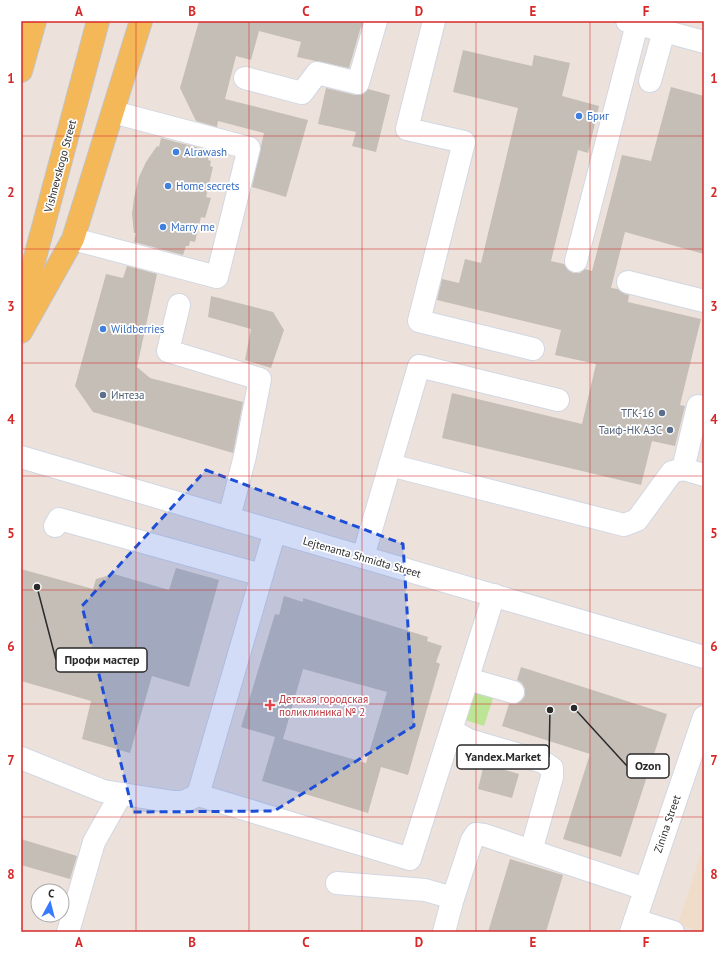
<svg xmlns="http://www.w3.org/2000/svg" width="725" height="953" font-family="'PT Sans',sans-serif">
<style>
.education{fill:#efddca}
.green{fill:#bde596}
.building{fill:#c4beb7;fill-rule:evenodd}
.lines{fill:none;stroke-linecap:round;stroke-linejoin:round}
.minor-casing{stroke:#d1d7e3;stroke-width:24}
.major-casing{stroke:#c3c3c3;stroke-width:24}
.minor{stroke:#fff;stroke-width:22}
.major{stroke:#f4b859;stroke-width:22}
.marked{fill:#1d4ed8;fill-opacity:0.2;stroke:#1d4ed8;stroke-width:3;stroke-dasharray:8 5;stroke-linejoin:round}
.grid{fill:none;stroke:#d62828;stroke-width:1;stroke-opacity:0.55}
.shop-dot{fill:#3f7fe0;stroke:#fff;stroke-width:1.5}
.service-dot{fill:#5c6f8a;stroke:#fff;stroke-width:1.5}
.health-dot{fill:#e0444e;stroke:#fff;stroke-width:1.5}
.labels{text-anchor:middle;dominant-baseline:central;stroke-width:3.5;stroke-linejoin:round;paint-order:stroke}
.shop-label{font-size:11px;fill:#366cbe;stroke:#fff;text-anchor:start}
.street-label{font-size:11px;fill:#2a2a2a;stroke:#fff}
.service-label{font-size:11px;fill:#4e5e75;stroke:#fff;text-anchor:end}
.health-label{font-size:11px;fill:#be3a42;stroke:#fff;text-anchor:start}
.leader{fill:none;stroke:#2a2a2a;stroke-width:1.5}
.callout-dot{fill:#2a2a2a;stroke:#fff;stroke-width:1.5}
.callout{fill:#fff;stroke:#2a2a2a;stroke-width:1.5}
.callout-label{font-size:12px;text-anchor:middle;font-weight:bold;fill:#2a2a2a}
.neatline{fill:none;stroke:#d62828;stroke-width:1.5}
.grid-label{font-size:13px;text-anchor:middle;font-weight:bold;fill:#d62828}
</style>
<rect width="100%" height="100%" fill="#ece2db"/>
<path class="education" d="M704,844V932H701L678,924Z"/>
<path class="green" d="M475,689L494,695L484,726L465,720Z"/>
<g class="building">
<path d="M199,21H354L362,23L349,68L297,57L301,42L259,31L251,60L236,56L225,99L308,120L286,197L252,187L264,133L218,121L217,127L196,121L180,88Z"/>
<path d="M463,50L532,66L534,55L570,63L562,96L599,106L588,153L578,150L551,261L564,264L568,270L573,273H580L585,269L592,271L622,155L651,161L671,87L704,96V254L625,232L611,288L618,289L625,294L629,295L628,302L701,319L680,405L685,406L675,446L652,441L641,485L442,438L452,393L582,424L596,364L555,355L561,330L437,300L442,279L459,283L465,259L481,263L518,108L453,92Z"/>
<path d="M326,88L355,95H362L368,89L390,95L376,152L352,146L356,132L318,124Z"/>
<path d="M161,138L211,151L208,160L211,161L210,166L213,167L206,197L211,198L205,218L201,217L195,242L190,241L189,246H186L183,255L134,242L136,233H134L132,214L134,198L139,177L146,162L157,146L159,147Z"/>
<path d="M127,266L157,274L137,367L150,378L243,402L233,453L93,412L75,386L106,274L123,278Z"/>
<path d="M211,296L273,312L284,330L271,368L245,360L251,329L208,317Z"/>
<path d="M176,568L219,580L189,687L152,676L130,753L82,739L91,701L21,681V569L93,589L96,579L114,574L169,590Z"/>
<path d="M284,596L303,602V598L428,637L427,641L442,646L436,662L440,664L408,775L381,767L368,813L262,781L275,737L241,727L275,614L279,615ZM303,669L387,692L366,763L283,739Z"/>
<path d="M521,667L667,714L621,857L563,839L590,754L502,726L509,704H516L521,701L525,696V689L522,683L517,680Z"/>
<path d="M484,764L519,774L512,798L478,789Z"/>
<path d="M21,839L77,856L70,879L21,865Z"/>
<path d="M510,859L563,875L546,932H488Z"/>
</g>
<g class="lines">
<g class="minor-casing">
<g id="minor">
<path d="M434,21L407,129L464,142L419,321L533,349"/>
<path d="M627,21L704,42"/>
<path d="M245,78L302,93L317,73L358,83L376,21"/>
<path d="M650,81L664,31"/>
<path d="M73,239L217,277L249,148L113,112"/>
<path d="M576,261L637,24"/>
<path d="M628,282L704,301"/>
<path d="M179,305L168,351L260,379L245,456L229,518"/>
<path d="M698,406L683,469L704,475"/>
<path d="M21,457L704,657"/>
<path d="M390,465L624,525L637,520L672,472L683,469"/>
<path d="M55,526L59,519L262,575L275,531"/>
<path d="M363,557L419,366L558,400"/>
<path d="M468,679L513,692"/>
<path d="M451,730L469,740L543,762L552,768V777L531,851"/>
<path d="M21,758L103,791L174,802H183L198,795L410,859L494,595"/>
<path d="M198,795L262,575"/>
<path d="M337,883L425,890L453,898"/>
<path d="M635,920L673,932"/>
<path d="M68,932L94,842L121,794"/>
<path d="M444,932L453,898L472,840L476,834L484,835L645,889"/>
<path d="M631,932L704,717"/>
</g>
</g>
<g class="major-casing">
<g id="major">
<path d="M21,71L35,21"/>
<path d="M21,310L98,21"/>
<path d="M21,332L73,239L141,21"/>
</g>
</g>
<use href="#minor" class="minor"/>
<use href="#major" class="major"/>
</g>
<path class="marked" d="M206,470L403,544L414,726L274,811L133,812L82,606Z"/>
<path class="grid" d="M136,21V932M249,21V932M362,21V932M476,21V932M590,21V932M21,136H704M21,249H704M21,363H704M21,476H704M21,590H704M21,704H704M21,817H704"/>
<g class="shop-dot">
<circle cx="579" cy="116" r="4"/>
<circle cx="176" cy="152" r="4"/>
<circle cx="168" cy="186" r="4"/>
<circle cx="163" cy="227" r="4"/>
<circle cx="103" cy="329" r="4"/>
</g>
<g class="service-dot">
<circle cx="103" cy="395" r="4"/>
<circle cx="662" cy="413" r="4"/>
<circle cx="670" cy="430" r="4"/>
</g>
<path class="health-dot" d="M268 699h4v4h4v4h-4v4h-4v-4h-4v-4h4z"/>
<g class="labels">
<g class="shop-label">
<text x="587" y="116">Бриг</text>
<text x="184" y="152">Alrawash</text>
<text x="176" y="186">Home secrets</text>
<text x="171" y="227">Marry me</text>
<text x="111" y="329">Wildberries</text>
</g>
<g class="street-label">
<text transform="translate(60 166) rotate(-75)">Vishnevskogo Street</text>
<text transform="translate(362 557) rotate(16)">Lejtenanta Shmidta Street</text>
<text transform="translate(667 824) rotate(-71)">Zinina Street</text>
</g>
<g class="service-label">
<text x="111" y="395" text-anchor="start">Интеза</text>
<text x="654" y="413">ТГК-16</text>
<text x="662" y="430">Таиф-НК АЗС</text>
</g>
<g class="health-label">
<text x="279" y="699">Детская городская<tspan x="279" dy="13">поликлиника № 2</tspan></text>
</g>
</g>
<path class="leader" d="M37 587L56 660M550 710L549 757M574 708L627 766"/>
<g class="callout-dot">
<circle cx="37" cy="587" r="4"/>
<circle cx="550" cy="710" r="4"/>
<circle cx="574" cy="708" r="4"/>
</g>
<g class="callout">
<rect x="56" y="648" width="91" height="24" rx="4"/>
<rect x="457" y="745" width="92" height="24" rx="4"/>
<rect x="627" y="754" width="42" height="24" rx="4"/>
</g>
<g class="callout-label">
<text x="102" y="664">Профи мастер</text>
<text x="503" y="761">Yandex.Market</text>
<text x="648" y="770">Ozon</text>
</g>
<rect width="725" height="953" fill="none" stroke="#ffffff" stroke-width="44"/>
<g transform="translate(50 903) rotate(7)"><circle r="19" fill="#ffffff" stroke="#aaaaaa"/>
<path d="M0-3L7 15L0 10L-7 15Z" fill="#367afe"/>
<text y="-6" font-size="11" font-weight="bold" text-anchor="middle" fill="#2a2a2a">С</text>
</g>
<rect x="22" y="22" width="681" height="909" class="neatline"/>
<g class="grid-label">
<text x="79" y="16">A</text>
<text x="192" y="16">B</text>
<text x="306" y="16">C</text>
<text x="419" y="16">D</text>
<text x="533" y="16">E</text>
<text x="646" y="16">F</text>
<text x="11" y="83">1</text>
<text x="714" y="83">1</text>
<text x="11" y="197">2</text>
<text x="714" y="197">2</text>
<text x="11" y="311">3</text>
<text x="714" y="311">3</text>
<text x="11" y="424">4</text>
<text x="714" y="424">4</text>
<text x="11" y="538">5</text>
<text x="714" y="538">5</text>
<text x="11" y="651">6</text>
<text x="714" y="651">6</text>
<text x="11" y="765">7</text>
<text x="714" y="765">7</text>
<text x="11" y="879">8</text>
<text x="714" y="879">8</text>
<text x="79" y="947">A</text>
<text x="192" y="947">B</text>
<text x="306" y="947">C</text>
<text x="419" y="947">D</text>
<text x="533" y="947">E</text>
<text x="646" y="947">F</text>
</g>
</svg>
